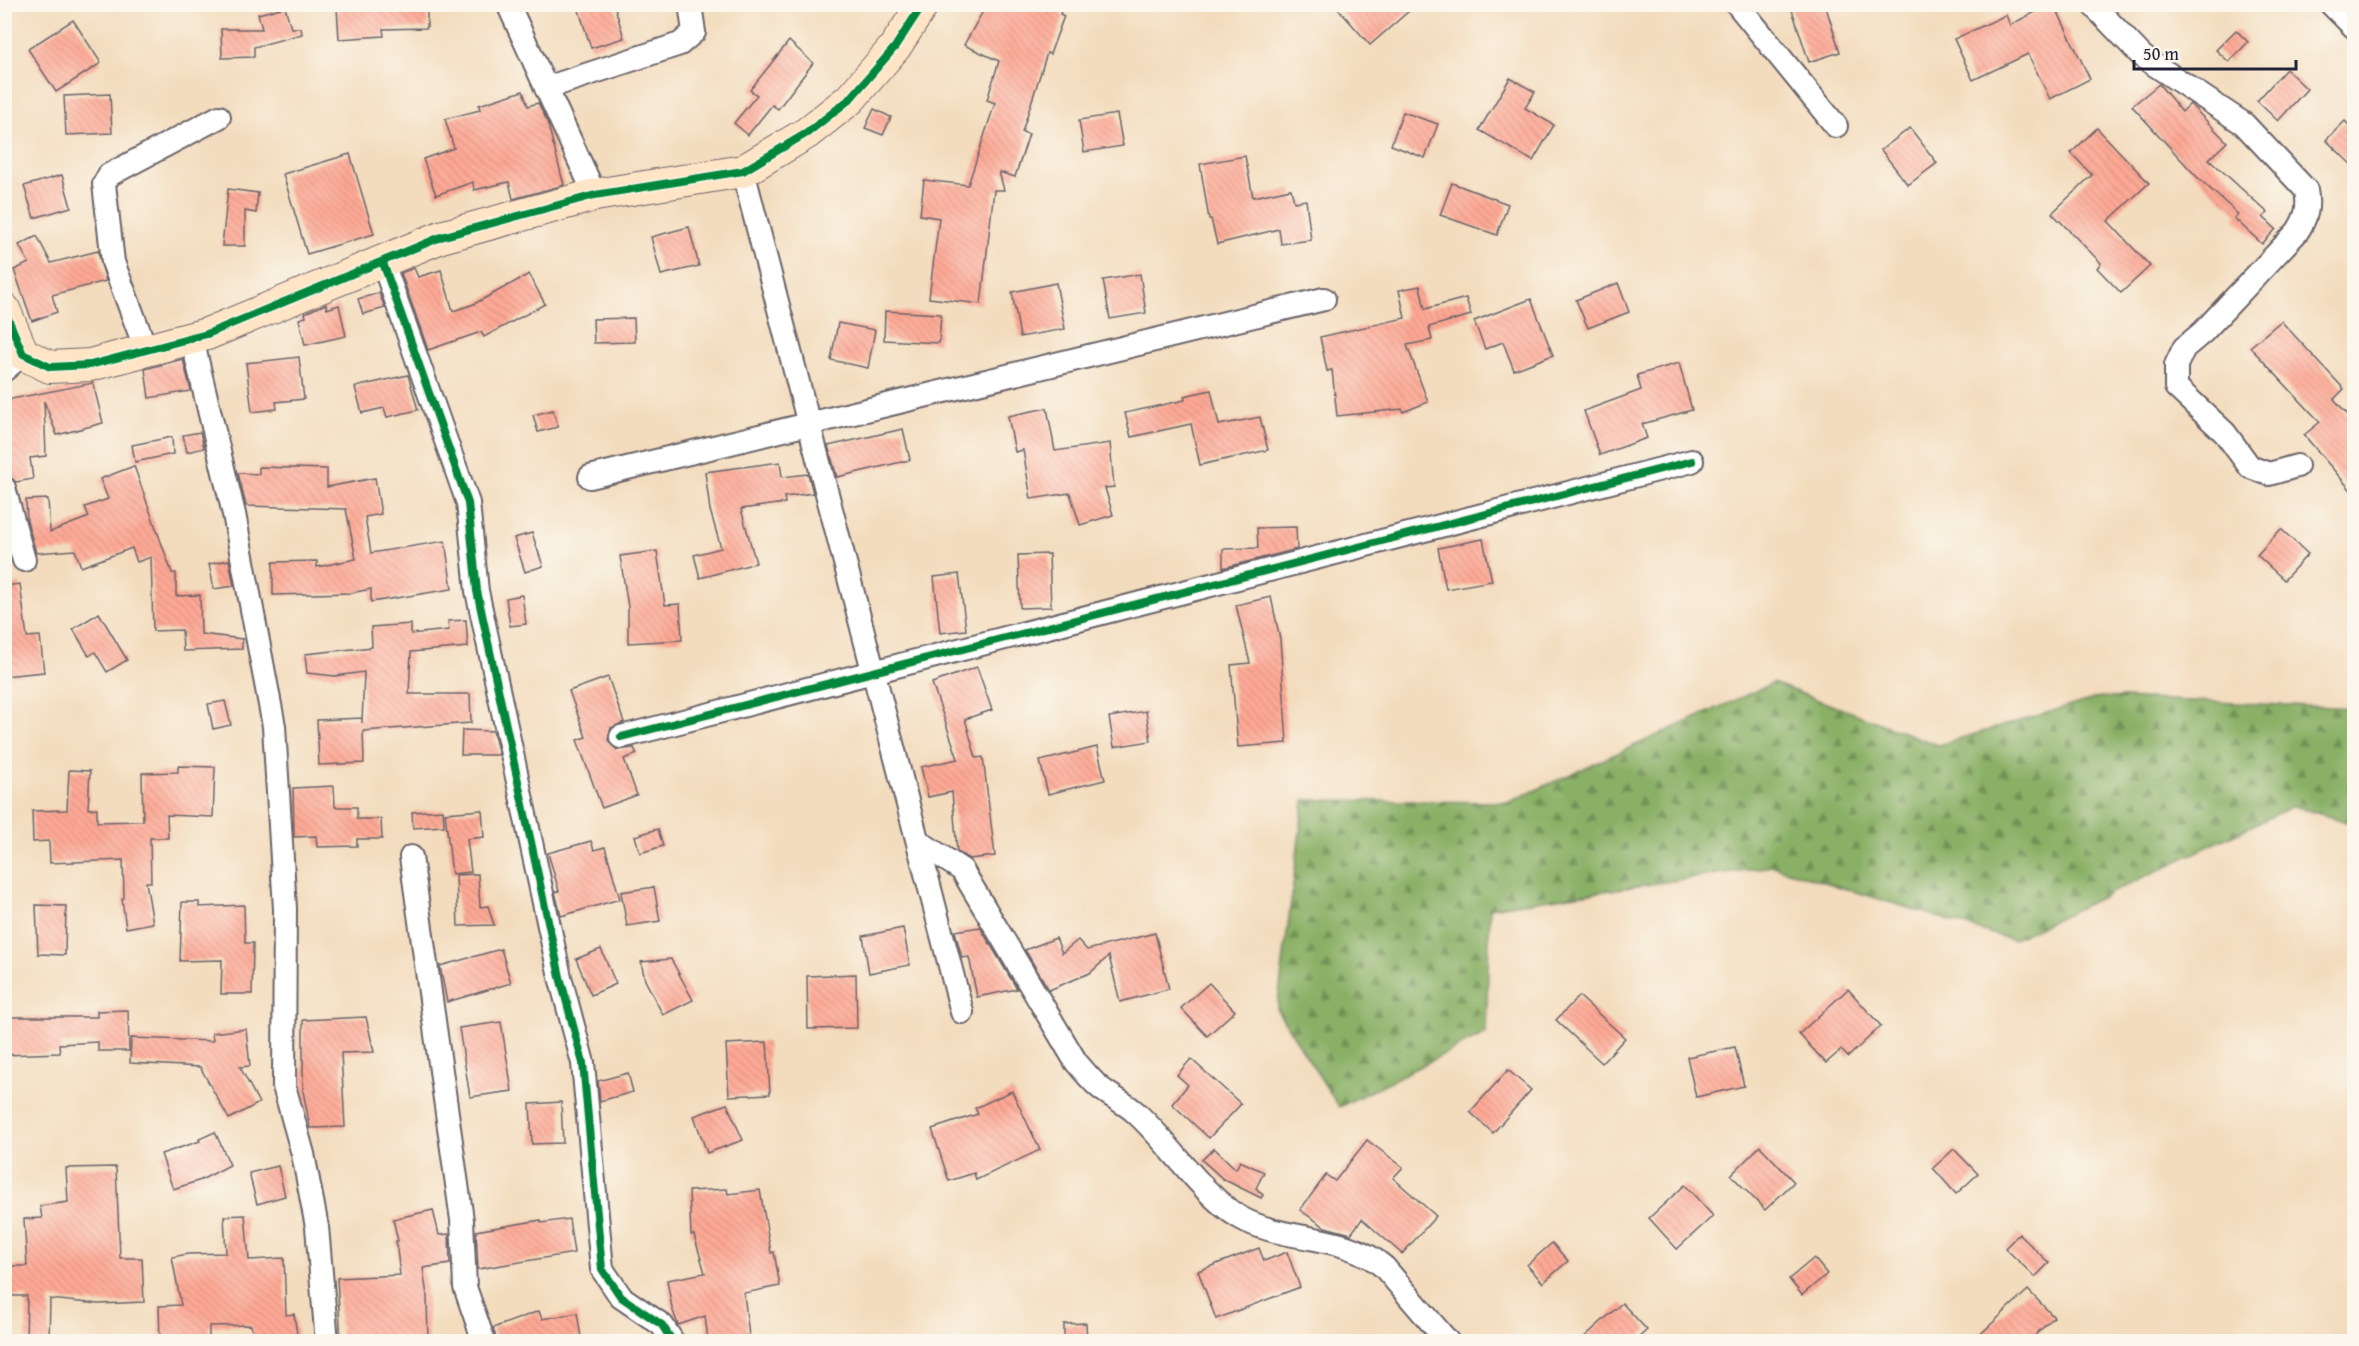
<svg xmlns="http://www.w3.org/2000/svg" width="2359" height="1346" font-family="'Gentium Book Plus',serif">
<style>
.forest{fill:url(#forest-firs);stroke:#566950;stroke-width:1.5}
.building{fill:url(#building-back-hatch)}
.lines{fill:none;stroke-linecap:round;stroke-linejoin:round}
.street-casing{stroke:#6b6368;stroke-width:26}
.secondary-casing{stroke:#6b6368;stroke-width:34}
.street{stroke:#fff;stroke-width:22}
.secondary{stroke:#ffe4c6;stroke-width:32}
.cycleway-casing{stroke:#fbf7ec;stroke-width:11}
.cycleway{stroke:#00873e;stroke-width:8}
</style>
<defs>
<pattern id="forest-firs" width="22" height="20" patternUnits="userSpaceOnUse" patternTransform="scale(1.5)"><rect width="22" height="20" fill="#8ab066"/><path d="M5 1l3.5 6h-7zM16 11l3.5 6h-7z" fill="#708f55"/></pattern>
<pattern id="building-back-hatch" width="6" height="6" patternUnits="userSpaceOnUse" patternTransform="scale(1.5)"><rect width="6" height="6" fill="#fea995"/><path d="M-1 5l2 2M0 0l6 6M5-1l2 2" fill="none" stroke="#d99181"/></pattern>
</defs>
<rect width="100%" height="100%" fill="#fbf7ec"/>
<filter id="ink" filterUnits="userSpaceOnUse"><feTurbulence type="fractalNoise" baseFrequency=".0167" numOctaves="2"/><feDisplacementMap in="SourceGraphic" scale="12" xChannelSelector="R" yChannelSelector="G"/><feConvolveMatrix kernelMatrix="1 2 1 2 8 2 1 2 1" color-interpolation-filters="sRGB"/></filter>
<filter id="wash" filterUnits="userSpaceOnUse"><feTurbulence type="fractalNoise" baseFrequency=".008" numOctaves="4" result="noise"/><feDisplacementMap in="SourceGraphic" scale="24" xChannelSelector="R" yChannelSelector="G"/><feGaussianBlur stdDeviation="1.35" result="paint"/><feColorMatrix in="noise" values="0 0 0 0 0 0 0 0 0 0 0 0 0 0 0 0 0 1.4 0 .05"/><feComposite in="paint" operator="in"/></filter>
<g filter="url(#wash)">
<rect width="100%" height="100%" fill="#f3dcbd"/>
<path class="forest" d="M1773,683L1938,745L2100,697L2354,708V824L2293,806L2012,940L1772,866L1490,908L1486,1033L1339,1107L1277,1010L1304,800L1509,802Z"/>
<g id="blocks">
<g class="building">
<path d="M379,4H427V28L383,29L384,36L339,39L337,8Z"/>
<path d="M577,4H614L624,38L591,48Z"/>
<path d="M987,4H1065L1060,14L1064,16L1050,54L1047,53L1022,132L1029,134L1015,177L999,172L1004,190H994L981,304L929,298L939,218L920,215L924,180L968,185L995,103L987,100L999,61L964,45Z"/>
<path d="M1334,4H1417L1370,45Z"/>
<path d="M1810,4H1825L1840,52L1809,62L1792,10Z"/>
<path d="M2051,4H2054L2090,79L2050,99L2028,54L1973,80L1954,39L2006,15L2010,25Z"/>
<path d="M285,7L291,28H301L302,34L254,47V57L222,58L221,29H262L258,14Z"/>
<path d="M73,20L101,63L56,92L28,49Z"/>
<path d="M2236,30L2248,42L2229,62L2216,50Z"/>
<path d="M789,41L813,63L778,109L772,105L748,135L734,123L757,95L750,90Z"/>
<path d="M2286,69L2307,89L2278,121L2257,101Z"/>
<path d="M1510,78L1535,92L1525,108L1554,125L1533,161L1479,130Z"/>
<path d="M2159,84L2182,112L2190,104L2227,142L2209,159L2268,213L2263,217L2276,229L2262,244L2234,218L2238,214L2196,176L2132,106Z"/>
<path d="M523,91L528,106L538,103L547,121L564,185L513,199L509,182L474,190L473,182L436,195L423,159L454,148L445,119L480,110L479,105Z"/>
<path d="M110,94L112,133L66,135L64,96Z"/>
<path d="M874,109L891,117L883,135L865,128Z"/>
<path d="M1403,112L1438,124L1425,158L1391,145Z"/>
<path d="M1117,114L1123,146L1084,152L1079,120Z"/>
<path d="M2345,121L2355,131V168L2326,140Z"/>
<path d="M1910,128L1937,163L1908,185L1881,150Z"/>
<path d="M2097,128L2149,183L2108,221L2150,266L2121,293L2097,268L2101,263L2052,213L2092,175L2071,153Z"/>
<path d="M350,154L374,234L307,254L283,174Z"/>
<path d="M1245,156L1253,197L1291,189L1294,202L1306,200L1311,240L1281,244L1279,229L1217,244L1211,219H1209L1200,164Z"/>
<path d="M62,175L71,207L34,218L24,186Z"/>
<path d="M1452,183L1508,204L1497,235L1440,215Z"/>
<path d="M228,189L258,193L256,213L245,211V246H222Z"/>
<path d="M689,227L699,266L661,275L651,237Z"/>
<path d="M37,236L51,263L98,251L106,281L52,295L57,312L32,321L14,270L29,263L19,245Z"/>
<path d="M414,268L418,277L441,270L453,311L474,304L529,274L545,304L484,337L481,332L428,350L401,273Z"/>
<path d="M1140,274L1146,313L1110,319L1103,280Z"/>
<path d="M1056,283L1065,329L1020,337L1012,292Z"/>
<path d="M1618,283L1629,312L1588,328L1576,300Z"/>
<path d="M1420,286L1425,309L1466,298L1471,315L1429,327L1432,340L1407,345L1428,402L1403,412L1402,409L1337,416L1332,370L1327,371L1320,337L1405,318L1399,290Z"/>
<path d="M379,293L385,308L363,314L358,299Z"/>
<path d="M1531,299L1553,355L1514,370L1503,342L1485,349L1474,321Z"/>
<path d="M326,304L327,309L339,305L346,336L305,345L299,319L306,317L305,313Z"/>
<path d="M885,311L941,314L939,343L884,340Z"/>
<path d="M634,318L635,342L594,343L593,319Z"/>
<path d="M2281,321L2344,389L2334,399L2355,423V495L2304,435L2320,422L2250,347Z"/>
<path d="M838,323L875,330L868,368L831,360Z"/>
<path d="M299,357L304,399L276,402L277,409L252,412L246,363Z"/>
<path d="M183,359L191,391L149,398L145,369Z"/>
<path d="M1679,363L1692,410L1642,424L1647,438L1600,455L1584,411L1641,390L1637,375Z"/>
<path d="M408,375L418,410L387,417L384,408L362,413L355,387Z"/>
<path d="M93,383L103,423L57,435L44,401L46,456L30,458L33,479L16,482L9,476L4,449V412H8L6,400Z"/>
<path d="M1211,390L1219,425L1260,417L1268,450L1200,465L1191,424L1131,437L1125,413L1185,400L1184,396Z"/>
<path d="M1047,408L1055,451L1110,443L1114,487L1105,488L1113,515L1080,525L1070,493L1031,499L1023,450L1015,452L1008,416Z"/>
<path d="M553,410L558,427L538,432L533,415Z"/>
<path d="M903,429L910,460L837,477L828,446Z"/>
<path d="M200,432L204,448L187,452L183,435Z"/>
<path d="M172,437L173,454L135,462L132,445Z"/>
<path d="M780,462L782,477L808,474L813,493L784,497L785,503L741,509L756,563L700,578L694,555L721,548L710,510L705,472Z"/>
<path d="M134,466L172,573H176V596L200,595L201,634L242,639V649L183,651L182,630L153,631L151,557L137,562L132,548L81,567L75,550L36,553L27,521L26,500L48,499L50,532L89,517L85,507L108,499L100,479Z"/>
<path d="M259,467L327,469V487L375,478L381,514L365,517L371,553L445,541L452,589L371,602V589L351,593L273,595V562L317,561V567L356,559L346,509L246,506L238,473L259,474Z"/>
<path d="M1296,527L1297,549L1223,568V549L1258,548L1257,528Z"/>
<path d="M2281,529L2308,554L2284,580L2257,555Z"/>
<path d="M532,533L543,566L525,572L514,538Z"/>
<path d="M1483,539L1492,581L1446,589L1438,548Z"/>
<path d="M657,551L665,605L680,604L682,640L628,643V607L620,556Z"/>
<path d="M1049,554L1051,607L1020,608L1018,555Z"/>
<path d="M229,560L234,586L214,589L209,564Z"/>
<path d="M959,574L966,630L940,633L934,577Z"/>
<path d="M20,584L27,637L40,636L44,672L4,676V586Z"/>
<path d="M522,595L526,624L510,626L506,598Z"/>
<path d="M1271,597L1280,639L1287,743L1238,747L1231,665L1250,663L1236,605Z"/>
<path d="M99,613L127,660L107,672L95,652L89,656L73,629Z"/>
<path d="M466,620L468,647L411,652L409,694H470L471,723L363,731L364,763L319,765L317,720L362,718V723L364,672L335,676L307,673L305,654L372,647L371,627L411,624V634L449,630L448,621Z"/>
<path d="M977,667L992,710L965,719L976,758L983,757L995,856L969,859L957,851L952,792L928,797L921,767L958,759L932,683Z"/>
<path d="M608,677L624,722L611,728L608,740L617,750L634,748L637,754L624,759L637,795L602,808L577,740L586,737L569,691Z"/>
<path d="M225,701L231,725L213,729L208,704Z"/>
<path d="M1146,711L1151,741L1114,747L1109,717Z"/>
<path d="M462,730L493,731L499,755H461Z"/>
<path d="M1097,747L1105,780L1048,794L1040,761Z"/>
<path d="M178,766L215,767L213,817L167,815L168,838H150L151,882H146L153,923L126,928L122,899L124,898L123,860L50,863L49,841L33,842L32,811L67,810L69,770L90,771L88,809L97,808V822L143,821L142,773L178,772Z"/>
<path d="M334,786L335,807H357V819H381L382,839H357V846L317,847L316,836L294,837L293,788Z"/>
<path d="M443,810L444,826L413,828L412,812Z"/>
<path d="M482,810L484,837L467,839L471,872L452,874L445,813Z"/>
<path d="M658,829L663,846L640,853L635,836Z"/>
<path d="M591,841L594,850L605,847L620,899L561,916L555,892L559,891L548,853Z"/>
<path d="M478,874L480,907L488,906L494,925L458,926L456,875Z"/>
<path d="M654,887L660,921L627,926L621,892Z"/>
<path d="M182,902H199V907L244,905L245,943H253L252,994H221L222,960L180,961Z"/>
<path d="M36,905L66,906L65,955L38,954Z"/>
<path d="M980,927L1017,989L977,997L969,957L962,958L955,931Z"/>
<path d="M903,928L910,965L869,973L863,936Z"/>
<path d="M1155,933L1169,989L1120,1002L1109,956L1090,973L1049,990L1025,950L1056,938L1062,953L1078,940L1087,950Z"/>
<path d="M501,949L511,983L447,1002L440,966Z"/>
<path d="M601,949L616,984L591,995L576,959Z"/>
<path d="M671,959L693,1000L663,1015L645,980L641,962Z"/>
<path d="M856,974L857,1028L808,1029L807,976Z"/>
<path d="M1209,983L1235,1011L1207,1036L1181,1008Z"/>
<path d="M1848,989L1881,1026L1848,1057L1841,1050L1826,1063L1799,1034Z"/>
<path d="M1579,996L1625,1038L1602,1063L1556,1020Z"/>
<path d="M128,1010L129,1051H98V1042L59,1044L60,1053L4,1055V1017H97V1011Z"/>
<path d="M366,1017L374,1052L341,1053L345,1127L310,1128L303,1091V1020Z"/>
<path d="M501,1022L512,1091L470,1097L459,1028Z"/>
<path d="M246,1029L250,1066L240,1067L259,1103L229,1119L200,1067L130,1063L131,1038L213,1041L212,1033Z"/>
<path d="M767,1042L770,1094L729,1096L726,1044Z"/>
<path d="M1735,1047L1744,1086L1696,1097L1687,1057Z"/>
<path d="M1191,1059L1241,1104L1209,1138L1172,1104L1188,1085L1177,1075Z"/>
<path d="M1508,1070L1531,1090L1493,1133L1470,1112Z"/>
<path d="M628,1073L633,1092L600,1101L598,1081Z"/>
<path d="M1012,1091L1040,1150L976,1180L974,1173L949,1181L932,1129L978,1114L975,1108Z"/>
<path d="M561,1102L563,1143L532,1144L530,1104Z"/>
<path d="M727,1104L743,1140L707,1153L694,1116Z"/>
<path d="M215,1132L230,1165L201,1180L173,1189L161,1154L200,1141L199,1139Z"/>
<path d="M1367,1140L1403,1167L1393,1178L1436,1216L1402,1254L1362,1219L1351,1234L1325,1227L1300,1210L1326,1175L1335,1181Z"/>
<path d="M1760,1146L1794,1182L1765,1210L1731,1175Z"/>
<path d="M1214,1148L1236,1169L1240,1161L1264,1172L1256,1188L1263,1195L1261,1198L1223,1179L1202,1160Z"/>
<path d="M1954,1149L1978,1174L1956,1194L1933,1168Z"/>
<path d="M278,1166L285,1196L257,1204L249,1173Z"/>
<path d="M116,1167L120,1258H142L144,1302L99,1304L50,1299L49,1341H26L27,1296H4V1266H27L24,1219L42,1218L40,1206L68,1202L66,1168Z"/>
<path d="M1685,1185L1713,1216L1677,1249L1649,1218Z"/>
<path d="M727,1189L728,1194L760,1190L771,1253L774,1252L780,1286L744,1293L749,1336L708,1340L705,1316L678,1325L672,1308L667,1280L705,1273L694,1235H691L689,1191Z"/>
<path d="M433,1210L439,1235L449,1234L450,1264L423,1268L427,1296L428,1341H341L337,1278L400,1275L396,1241H398L393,1219Z"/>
<path d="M245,1215L249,1260L284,1258L286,1315L294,1314L298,1341H254L251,1325L209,1326V1341H160L159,1306L181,1305L172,1257L188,1254L226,1253L224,1216Z"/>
<path d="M569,1219L574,1253L478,1269L476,1231L541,1220V1223Z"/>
<path d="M2019,1234L2049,1263L2035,1277L2005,1248Z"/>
<path d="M1552,1243L1568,1261L1543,1283L1527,1265Z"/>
<path d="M1259,1248L1264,1261L1287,1252L1300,1287L1216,1319L1198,1271Z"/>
<path d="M1814,1258L1827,1274L1802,1295L1789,1279Z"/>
<path d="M2028,1290L2054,1317L2029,1341H1973Z"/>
<path d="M1622,1303L1647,1330L1635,1341H1580Z"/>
<path d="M539,1311L542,1319L577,1313L581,1337L551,1341H497L493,1328Z"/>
<path d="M1086,1323L1087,1341H1064V1324Z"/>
</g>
</g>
</g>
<g filter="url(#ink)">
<use href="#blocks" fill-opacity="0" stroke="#6b6368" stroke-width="1.5"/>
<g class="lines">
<g class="street-casing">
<g id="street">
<path d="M508,4L595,195"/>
<path d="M1737,4L1836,126"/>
<path d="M2092,4L2143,57L2244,124L2306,190C2309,207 2307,217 2297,232L2203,332L2184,348L2176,365V387L2225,433L2250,467L2269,474L2297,466"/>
<path d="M2331,4L2354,27"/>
<path d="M546,88L680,44L694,32L690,4"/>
<path d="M743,171L962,1012"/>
<path d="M383,263L468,503L477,591L560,977L583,1063L602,1269L621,1297L662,1325L673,1342"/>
<path d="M192,339L234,514L274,726L285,909L284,1086L303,1154L317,1227L327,1342"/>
<path d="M146,350L113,262L104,184L109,175L219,117"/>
<path d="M4,370L23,354"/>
<path d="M590,477L1324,299"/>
<path d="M4,488L24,560"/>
<path d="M621,737L1692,461"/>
<path d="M918,841L962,870L1076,1062C1083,1070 1090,1079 1098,1086C1109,1096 1124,1102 1135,1112C1169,1142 1201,1194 1239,1217C1284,1243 1343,1232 1384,1267L1448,1342"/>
<path d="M411,857L462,1220L465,1287L484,1342"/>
</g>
</g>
<g class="secondary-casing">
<path id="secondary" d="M4,309L23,354L50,367L90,365L207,334L441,237L595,195L743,171L807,133L850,99L895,47L923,4"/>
</g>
<use href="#street" class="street"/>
<use href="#secondary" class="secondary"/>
<g class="cycleway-casing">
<g id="cycleway">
<path d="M383,263L468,503L477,591L560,977L583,1063L602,1269L621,1297L662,1325L673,1342"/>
<path d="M4,309L23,354L50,367L90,365L207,334L441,237L595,195L743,171L807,133L850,99L895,47L923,4"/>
<path d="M621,737L1692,461"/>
</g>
</g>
<use href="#cycleway" class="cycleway"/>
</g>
</g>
<rect width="2359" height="1346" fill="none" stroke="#fbf7ec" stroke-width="24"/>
<path d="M2134 60v9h162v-9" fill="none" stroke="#22223b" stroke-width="3"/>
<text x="2143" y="60" font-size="18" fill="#22223b" stroke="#fbf7ec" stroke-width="4.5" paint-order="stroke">50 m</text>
</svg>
